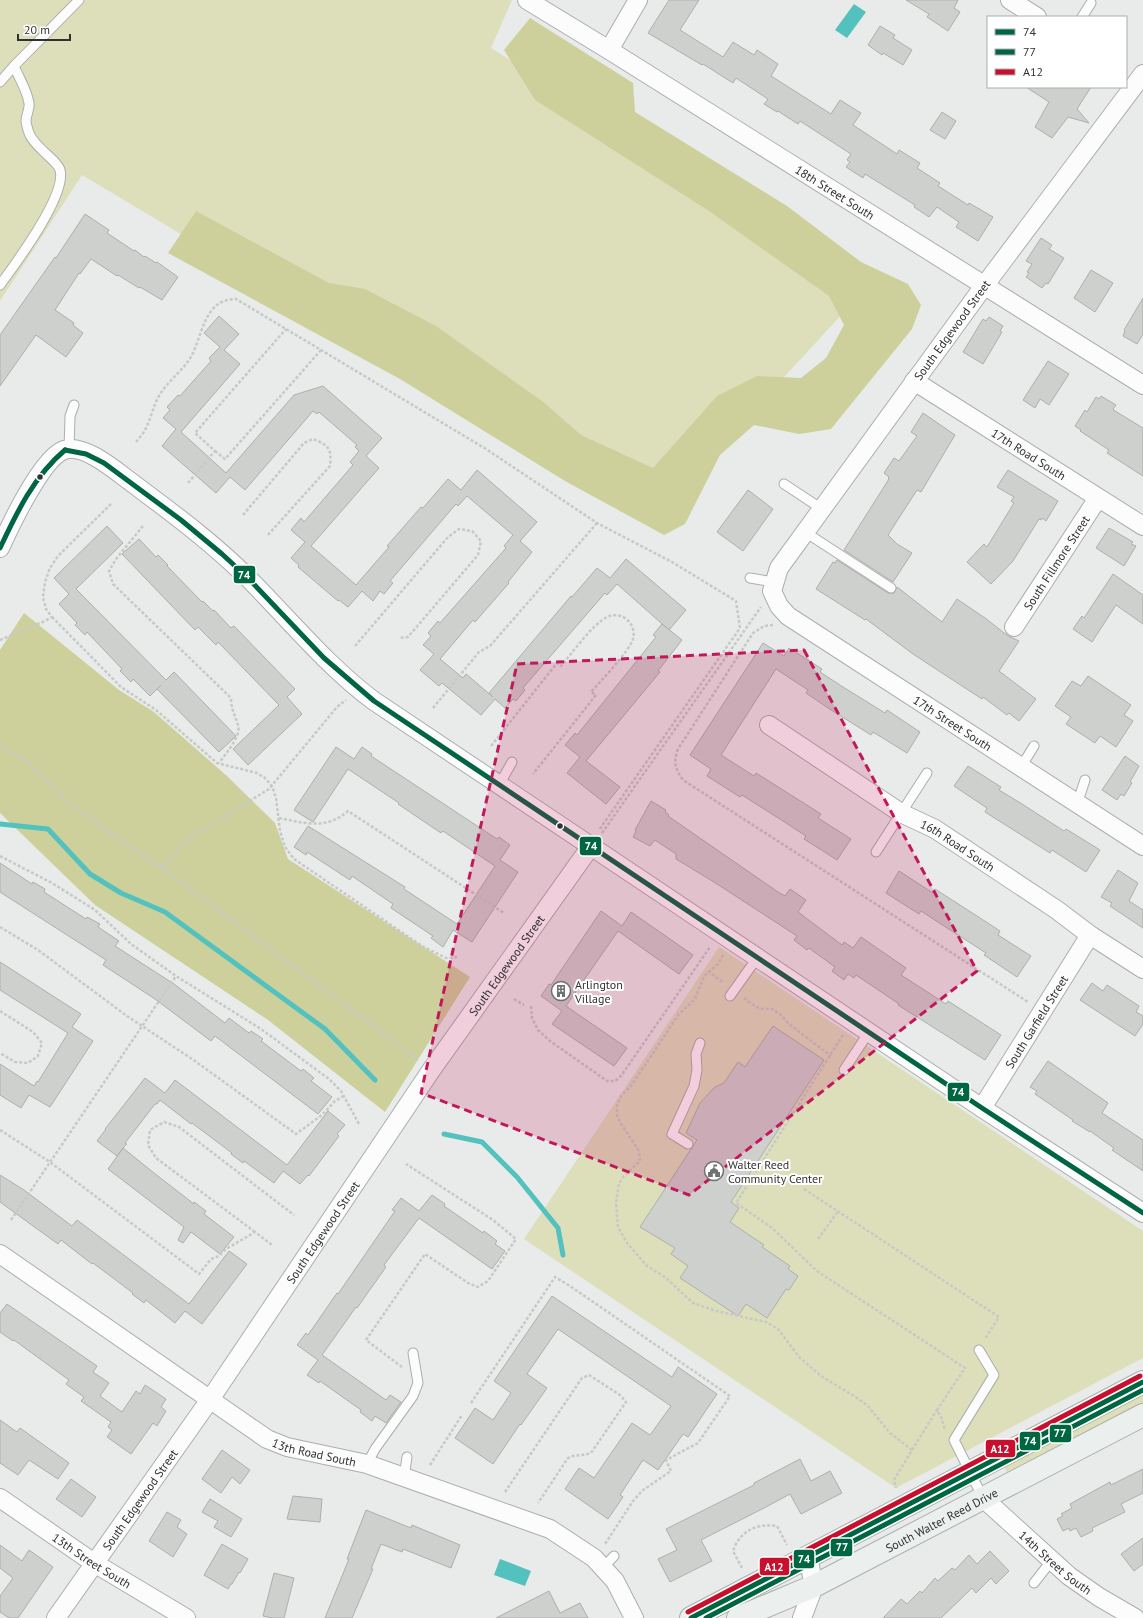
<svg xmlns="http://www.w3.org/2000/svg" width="1143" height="1618" font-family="'PT Sans',sans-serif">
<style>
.green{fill:#dddfbb}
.forest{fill:#ced09c}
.water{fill:#53c2be}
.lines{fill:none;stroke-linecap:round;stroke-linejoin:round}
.stream{stroke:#53c2be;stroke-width:5}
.building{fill:#ced0ce;stroke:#adafad}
.lane-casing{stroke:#acaead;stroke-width:11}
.street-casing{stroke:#acaead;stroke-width:20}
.secondary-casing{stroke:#acaead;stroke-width:24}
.path{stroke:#c7c9c7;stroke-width:2.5;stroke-dasharray:3 2;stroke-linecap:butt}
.lane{stroke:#fcfcfc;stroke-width:9}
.street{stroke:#fcfcfc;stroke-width:18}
.secondary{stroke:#ebf0ee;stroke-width:22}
.bus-1-casing{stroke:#fff;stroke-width:8}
.bus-2-casing{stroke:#fff;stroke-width:8}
.bus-3-casing{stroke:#fff;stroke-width:8}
.bus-1{stroke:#006641;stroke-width:5}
.bus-2{stroke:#006641;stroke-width:5}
.bus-3{stroke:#c8102e;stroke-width:5}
.marked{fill:#c2185b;fill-opacity:0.2;stroke:#c2185b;stroke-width:3;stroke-dasharray:8 5;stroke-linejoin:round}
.bus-dot{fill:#303130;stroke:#fff;stroke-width:1.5}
.labels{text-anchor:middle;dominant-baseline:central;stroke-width:4;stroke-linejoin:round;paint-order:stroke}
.street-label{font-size:12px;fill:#303130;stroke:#fff}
.poi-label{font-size:12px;fill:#303130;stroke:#fff;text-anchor:start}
.line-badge{stroke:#fff;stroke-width:1.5}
.badge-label{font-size:11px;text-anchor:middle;font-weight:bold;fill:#fff}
</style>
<rect width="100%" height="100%" fill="#e8ebe9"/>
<g class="green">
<path d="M0,0H512L491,48L869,285L655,517L82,175L0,301Z"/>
<path d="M719,947L1143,1231V1358L896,1488L524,1239Z"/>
<path d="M1143,1390V1404L1008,1474L1002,1464Z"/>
</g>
<g class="forest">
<path d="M530,18L633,83L635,112L787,206L861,262L908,284L921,305L912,329L831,429L799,434L754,425L720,455L685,524L664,535L565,481L400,379L168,253L196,211L329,283L365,289L436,326L542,401L581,435L653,468L717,396L757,376L801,378L826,358L844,325L829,296L709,211L535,100L504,50Z"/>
<path d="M24,613L119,690L154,712L227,776L275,823L288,859L470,977L385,1112L268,1020L95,905L0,813V650Z"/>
</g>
<g class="water">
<path d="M854,4L866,12L847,38L835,30Z"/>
<path d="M500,1559L531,1571L525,1586L494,1575Z"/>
</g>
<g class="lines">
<g class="stream">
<path d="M0,824L48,829L90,874L121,893L165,912L325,1029L375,1080"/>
<path d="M444,1134L482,1142L517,1177L558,1228L563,1255"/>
</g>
</g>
<g class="building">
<path d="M669,0H699L680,30L723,57L733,42L754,55L757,50L778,64L771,76L831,114L840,100L861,113L853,125L897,154L899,150L920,163L917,168L940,183L938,186L968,205L969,203L993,217L978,241L956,227L959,222L937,207L929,217L914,207L915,205L865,174L863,178L846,167L850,162L847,160L851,154L800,121L798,124L778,111L777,112L764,104L768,99L736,78L733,83L703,64L702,65L648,33Z"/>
<path d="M906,0H958L954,8L960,12L948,31L927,17L929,14Z"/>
<path d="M880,26L895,35L893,38L912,50L903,65L883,53L882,55L868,45Z"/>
<path d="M1026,87H1091L1077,109L1089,123L1068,117L1052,138L1035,127L1049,102Z"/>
<path d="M942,112L956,121L945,139L930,130Z"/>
<path d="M85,214L109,230L107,233L134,251L135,250L144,257L145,256L156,263L157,262L178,277L162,300L140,287L139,288L118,275L117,276L91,259L80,274L79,273L55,310L74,323L73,325L83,333L66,357L36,335L0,386V335L55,257L56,258Z"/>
<path d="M1041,238L1052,245L1049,249L1064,258L1048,284L1046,283L1042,288L1026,277L1029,273L1027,272L1032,264L1026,261Z"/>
<path d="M1091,270L1113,283L1095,312L1074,298Z"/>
<path d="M1143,298V334L1137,344L1123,336L1125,331L1124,330Z"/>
<path d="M219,316L239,334L224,350L240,364L181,432L226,473L294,395L323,386L382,438L366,456L379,468L311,546L356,585L389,547L387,546L421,507L423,508L448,479L461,490L477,470L537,522L520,541L532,552L508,582L509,583L475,622L473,620L440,659L463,678L466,674L493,697L489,693L571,596L572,597L597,568L610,578L626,559L686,610L669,630L617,584L607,595L605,593L523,688L525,690L516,701L513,699L505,708L495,699L481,715L442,683L439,686L420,670L434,654L423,645L431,636L428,633L438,621L440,623L506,548L504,546L513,535L467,496L458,506L456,504L390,581L393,583L384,594L380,591L373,601L362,591L348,607L339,600L338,601L298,567L299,565L291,558L305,542L291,530L301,518L304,522L353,465L350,462L359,451L355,447L357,445L319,412L317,414L313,411L245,490L230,477L216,493L162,446L176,429L163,418L170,410L167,407L178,395L180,396L211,361L209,358L220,347L204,333Z"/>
<path d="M989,317L1003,326L1000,331L1002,332L983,364L963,352L983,319L986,321Z"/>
<path d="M1048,361L1069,374L1049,405L1040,399L1035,408L1023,400Z"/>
<path d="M1101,396L1116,405L1113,409L1115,411L1143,428V476L1107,453L1109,450L1080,431L1081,430L1075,426L1085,410L1087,412L1096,397L1099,399Z"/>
<path d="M923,413L955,435L921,492L917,490L888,535L897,544L912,553L893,582L844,550L889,479L888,478L889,477L884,473L894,458L899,461L917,436L911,432Z"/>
<path d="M1008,470L1058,501L1046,521L1042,518L1041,520L1039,519L1013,561L991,584L967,562L984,544L987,547L1014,503L1011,501L1014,497L997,487Z"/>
<path d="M748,490L773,509L743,551L717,532Z"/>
<path d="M107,526L123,543L76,589L166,680L174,672L236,736L219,752L157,689L161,685L150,696L133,679L131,682L120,671L122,669L87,632L85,635L75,625L77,623L59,604L69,594L54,578Z"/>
<path d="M1109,528L1133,542L1131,544L1136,546L1124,566L1096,548Z"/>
<path d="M139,539L156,557L158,555L168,565L167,566L202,602L203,601L213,611L214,610L231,628L234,626L295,689L287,697L302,714L248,765L233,749L279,705L218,642L216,645L198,627L195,630L122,554Z"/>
<path d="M837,560L888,593H894L897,587L942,622L957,599L985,618L1008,636L1019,641L999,671L1036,699L1019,721L1009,713L1007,715L983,697L982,699L913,654L866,619L865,620L816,589L833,562L835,563Z"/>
<path d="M1113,574L1143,595V624L1116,605L1092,642L1073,629L1082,616L1084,618Z"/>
<path d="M662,624L682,640L658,671L660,672L586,761L620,787L606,804L567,773L580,757L565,745L575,733L577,735L656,637L653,635Z"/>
<path d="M763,643L784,656L789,648L822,669L820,672L843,687L885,713L887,710L920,732L907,753L873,732L871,735L828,708L806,693L808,690L776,669L721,755L754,776L756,773L821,814L818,818L851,839L837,860L804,839L806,836L783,821L742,795L740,797L707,776L711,769L690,755Z"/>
<path d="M1088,676L1131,705L1124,715L1133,721L1116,747L1100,736L1095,743L1066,724L1071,717L1055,706L1072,681L1081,686Z"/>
<path d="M336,747L354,759L362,747L372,754L371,756L497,839L499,837L510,845L500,860L518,872L472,942L453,930L443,947L431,938L433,936L391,908L393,904L352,876L350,880L307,852L306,855L294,847L308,826L405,887L404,889L457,924L495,866L443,831L441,833L398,804L399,803L348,769L313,822L294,810Z"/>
<path d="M1125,756L1139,766L1130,782L1132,783L1124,796L1121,794L1117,800L1102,790Z"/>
<path d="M968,766L1001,787L999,790L1022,804L1064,831L1066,829L1100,850L1086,872L1052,850L1050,853L985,812L987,808L954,786Z"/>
<path d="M651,801L666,810L665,812L669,815L668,816L778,892L785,896L790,889L806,900L798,912L842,945L844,942L853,948L861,937L906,968L901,975L946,1004L948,1001L1001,1035L985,1060L898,1005L899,1004L856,975L854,978L848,974L844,980L832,971L835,967L809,948L807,950L794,940L797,936L714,882L676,859V854L655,840L650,846L633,837L636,831L635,830Z"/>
<path d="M0,863L32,884L33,882L45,889L44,892L86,919L87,917L100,924L98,927L119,941L115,946L174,984L225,1023L229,1018L249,1033L251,1031L263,1039L261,1041L301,1071L303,1069L314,1078L311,1081L332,1097L318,1114L215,1036L211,1041L155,999L103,965L106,960L0,892Z"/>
<path d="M1118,870L1138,883L1129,901L1143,910V928L1110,906L1112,903L1101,897Z"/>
<path d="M899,871L933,893L935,889L977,916L1000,931L998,935L1031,956L1017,977L984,955L986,953L941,924L921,911L919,914L886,893Z"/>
<path d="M601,911L622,926L631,912L693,955L679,974L618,931L566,1006L627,1048L614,1066L552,1024L562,1011L541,996L549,984L551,985Z"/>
<path d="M0,962L81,1014L72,1027L93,1041L50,1107L29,1095L21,1108L0,1095V1064L34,1086L37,1081L38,1082L68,1033L0,990Z"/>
<path d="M1092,983L1103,991L1107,985L1139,1006L1136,1012L1143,1016V1024L1135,1036L1080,1000Z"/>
<path d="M773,1026L824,1060L731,1202L739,1208L730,1222L764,1245L762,1247L790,1266L788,1269L798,1276L789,1290L786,1289L767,1318L746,1304L738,1316L680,1278L688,1266L671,1254L675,1248L640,1227L697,1140L686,1133L700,1103L715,1087L724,1083L738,1062L745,1067Z"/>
<path d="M1048,1061L1108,1103L1102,1113L1143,1140V1171L1112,1150L1114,1148L1090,1131V1132L1072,1121L1073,1120L1035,1094L1037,1091L1030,1087Z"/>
<path d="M145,1078L165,1093L175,1080L287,1165L328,1111L345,1125L337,1134L339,1136L309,1176L308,1175L300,1184L283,1171L274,1183L244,1161L243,1163L231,1154L232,1153L192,1123L191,1124L160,1100L157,1104H155L125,1143L127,1144L123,1148L154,1173L194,1204V1202L206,1211L204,1214L234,1237L220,1254L191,1232L183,1243L178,1240L184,1227L108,1169L123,1148L117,1156L97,1141L106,1129H105Z"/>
<path d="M0,1175L24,1190L72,1226L77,1220L189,1304L229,1251L247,1264L202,1324L185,1311L175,1323L146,1300L144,1303L132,1294L133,1293L93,1263L92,1264L61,1240L58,1244L0,1202Z"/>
<path d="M432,1195L445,1204L444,1206L483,1233L484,1231L497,1241L495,1244L505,1251L492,1269L419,1218L384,1265L386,1267L357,1308L356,1307L322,1355L386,1400L390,1395L401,1402L386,1423L375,1416L372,1421L360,1412L361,1410L320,1381L319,1383L307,1375L318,1360L297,1345L306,1333L308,1335L337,1293L338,1294L395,1211L392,1210L401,1198L419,1211Z"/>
<path d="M552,1296L672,1377L678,1367L717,1394L688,1437L683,1434L658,1470L643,1460L620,1495L623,1497L608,1519L565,1489L579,1468L594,1478L632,1423L650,1435L671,1406L558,1329L527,1374L547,1388L521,1425L520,1424L493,1464L455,1438L475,1408L493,1420L511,1393L494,1381Z"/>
<path d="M7,1304L97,1366L93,1372L109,1383L100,1396L122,1412L136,1391L140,1394L145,1385L166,1399L161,1407L166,1411L157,1426L153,1423L131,1454L107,1437L112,1430L108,1427L111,1422L81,1401L84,1397L66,1384L69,1380L14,1340L13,1341L0,1332V1313Z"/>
<path d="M0,1420L17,1432L20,1428L69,1463L58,1479L29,1460L18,1475L0,1463Z"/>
<path d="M222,1450L250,1470L240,1484L232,1477L221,1493L202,1479Z"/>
<path d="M800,1459L811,1481L830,1471L842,1493L801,1514L790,1494L766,1507L701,1540L712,1561L670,1582L658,1559L677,1550L666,1529L754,1485V1483Z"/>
<path d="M1143,1469V1493L1121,1504L1125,1512L1092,1528L1093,1531L1081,1537L1076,1528L1070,1531L1069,1528L1063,1531L1057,1519L1063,1516L1061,1514L1072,1508L1070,1504L1110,1482L1111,1485Z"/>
<path d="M71,1479L96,1497L82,1517L56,1499Z"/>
<path d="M293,1496L322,1499L320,1522L287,1519Z"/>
<path d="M210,1499L242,1519L231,1537L214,1527L218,1521L202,1512Z"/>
<path d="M366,1510L411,1528L412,1525L460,1545L451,1568L403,1549L402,1552L381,1544L371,1569H373L352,1618H325L349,1559H347Z"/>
<path d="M167,1512L181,1520L177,1527L187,1534L173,1557L149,1541Z"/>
<path d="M1143,1538V1564L1134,1571L1121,1554Z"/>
<path d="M222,1544L248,1559L240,1573L239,1572L232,1584H231L228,1589L204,1575Z"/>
<path d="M0,1545L22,1561L29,1550L53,1567L18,1618H9L0,1612V1596L13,1578L0,1568Z"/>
<path d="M990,1551L1009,1571L996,1584L991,1578L976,1593L972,1588L941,1618H883L901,1599L907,1604L920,1591L922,1593L935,1578L938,1581L952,1568L955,1570L969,1555L977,1564Z"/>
<path d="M274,1573L294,1578L284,1618H272L263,1616Z"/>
<path d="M549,1591L560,1613L580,1603L588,1618H496Z"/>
</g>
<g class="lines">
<g class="lane-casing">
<g id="lane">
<path d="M1082,17L1091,3"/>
<path d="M0,82L14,66"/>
<path d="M0,285C16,263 67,195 60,170C58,161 34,147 29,133C28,130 26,124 26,121C26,115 30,109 29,103C27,90 19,78 14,66L79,0"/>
<path d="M69,450L70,416L74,405"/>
<path d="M784,484L822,509"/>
<path d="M805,532L891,588"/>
<path d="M750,578L774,582"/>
<path d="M1021,767L1034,746"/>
<path d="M499,785L512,762"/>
<path d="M1077,804L1085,780"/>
<path d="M876,852L927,773"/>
<path d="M730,996L757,958"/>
<path d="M844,1070L869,1032"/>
<path d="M688,1144L672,1134L694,1086L697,1070L696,1054L700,1043"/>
<path d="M979,1350L994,1375L954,1440L983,1498"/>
<path d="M367,1464L375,1449L413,1396L418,1383L413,1353"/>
<path d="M404,1477L407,1457"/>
<path d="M603,1568L614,1556"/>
<path d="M1034,1583L1052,1560"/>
</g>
</g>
<g class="street-casing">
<g id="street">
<path id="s1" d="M527,0L609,50L1143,385"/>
<path d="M1010,0L1037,17"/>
<path d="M609,50L638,0"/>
<path id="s2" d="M1143,74L984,286L779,568L772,591L779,606L788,616L1143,846"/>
<path id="s3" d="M914,381L1143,526"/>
<path d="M0,548C10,526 42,458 64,450C84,443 116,471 131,482C171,512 212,542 248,578C289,619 327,666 374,701L982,1108L1143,1213"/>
<path id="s4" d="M1014,627L1098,498"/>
<path id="s5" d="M769,725L901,813L935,829L1057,910L1090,935L1143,969"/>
<path id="s6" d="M982,1108L1090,935"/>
<path id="s7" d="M0,1254L267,1439L287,1447L367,1464L550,1529L594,1558L615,1581L634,1618"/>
<path id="s8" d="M0,1498L94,1563L186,1618"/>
<path id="s9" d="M983,1498L1069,1576L1099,1597L1135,1618"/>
<path id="s10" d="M56,1618L211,1398L432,1069L591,846"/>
<path d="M802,1618L814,1586L808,1557"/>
</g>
</g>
<g class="secondary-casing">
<g id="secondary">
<path d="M691,1618L1143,1382"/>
<path id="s11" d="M738,1618L814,1586L1143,1415"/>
</g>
</g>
<g class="path">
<path d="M136,442C139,438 143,434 145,430C151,419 153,406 159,396C167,382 180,373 189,360C203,339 202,299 236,299L486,449L597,523L672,562L736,601L740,628L599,830"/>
<path d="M215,451L225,459L321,350"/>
<path d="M188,483L215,451L195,433L286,329"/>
<path d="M243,515L304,443L313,439C328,445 332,448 330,466L267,536"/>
<path d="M143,526L116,559L109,571L113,584L231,698C231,709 235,715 238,725C242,735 225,755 219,763"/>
<path d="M52,617L121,687L156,710L217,763L257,773L265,778L272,786L276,798L280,831L285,847L294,859L422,946L446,958L457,957"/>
<path d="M773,625L764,626L753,633L678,749C673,763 675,768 683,780L1028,1002"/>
<path d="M0,640L45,621L52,617L46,609L43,597L45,582L50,568L58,556L112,503"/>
<path d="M355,646L448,537L459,529L472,531L481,541L478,555L408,637L399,638"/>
<path d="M433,708L479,652L490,646L597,523"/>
<path d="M0,746L27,761L72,806L162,868L188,839L269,789L337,707L346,700"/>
<path d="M491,746L557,663L561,666C572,653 593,624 607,617C622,610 637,624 633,639C630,650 600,682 591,692L596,695L533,774"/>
<path d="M279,818C304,823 327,830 348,811L504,913"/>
<path d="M602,833L761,607"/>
<path d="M0,856L52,883L95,910L131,944L176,976L261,1029L329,1079L341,1091L359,1124"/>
<path d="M162,868L418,1059"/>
<path d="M0,927L38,950L127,1016L195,1061L296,1134L322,1115L335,1101L344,1096"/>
<path d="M723,955L718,964L704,976L695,999L679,1014L631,1086L621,1096L617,1105V1115L621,1124L639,1151L640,1161L623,1177L619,1184L616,1203L618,1227L627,1243L647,1266L666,1278L693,1303L716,1311L766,1322L778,1329L799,1357L821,1376L854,1396L867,1405L890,1433L912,1450L894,1480L896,1488"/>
<path d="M708,971L724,983"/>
<path d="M744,998L756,1007L763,1009H772L780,1014L789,1024L831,1056"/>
<path d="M514,999L524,1005"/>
<path d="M531,1006L532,1018L538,1030L550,1041L607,1081H615L621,1076L710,947"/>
<path d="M0,1011L33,1032L42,1043L38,1056L28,1063L15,1062L0,1053"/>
<path d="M843,1035L736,1203L771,1227L817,1271L965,1368L937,1410L942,1419L945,1430"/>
<path d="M0,1130L50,1162L199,1274L211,1259L219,1256L226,1249L255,1232L272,1245"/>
<path d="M804,1189L999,1317L985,1339"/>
<path d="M11,1220L176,976"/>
<path d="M255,1232L156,1158L148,1145L150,1130L164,1122L179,1127L294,1215"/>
<path d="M818,1239L838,1211"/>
<path d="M402,1367L366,1340L425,1254L468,1283L478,1287L488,1281L516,1239L493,1220L406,1164"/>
<path d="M471,1403L555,1277L570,1286L730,1396L698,1443L666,1460L671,1471L643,1490L633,1501L605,1544"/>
<path d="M912,1450L937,1410"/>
<path d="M430,1465L462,1415"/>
<path d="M505,1492L582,1378L589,1375L620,1395L626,1402L591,1453C583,1456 576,1454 568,1458L538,1503"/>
<path d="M742,1568L733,1551C740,1531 756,1523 777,1526L787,1545"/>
</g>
<use href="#lane" class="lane"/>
<use href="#street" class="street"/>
<use href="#secondary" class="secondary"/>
<g class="bus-1-casing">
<g id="bus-1">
<path d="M65,450L86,454L104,463L181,520L222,554L248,578L324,658L374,701L982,1108L1143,1213"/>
<path d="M0,548C17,512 34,476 65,450"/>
<path d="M691,1618L1143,1382"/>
</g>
</g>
<g class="bus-2-casing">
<path id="bus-2" d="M706,1618L1143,1390"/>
</g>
<g class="bus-3-casing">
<path id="bus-3" d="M688,1612L1140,1376"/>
</g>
<use href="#bus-1" class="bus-1"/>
<use href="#bus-2" class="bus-2"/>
<use href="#bus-3" class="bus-3"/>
</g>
<path class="marked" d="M804,650L977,971L689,1195L421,1093L517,664Z"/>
<defs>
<g id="building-ring" transform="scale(1)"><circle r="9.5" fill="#fff" stroke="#707271" stroke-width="1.5"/><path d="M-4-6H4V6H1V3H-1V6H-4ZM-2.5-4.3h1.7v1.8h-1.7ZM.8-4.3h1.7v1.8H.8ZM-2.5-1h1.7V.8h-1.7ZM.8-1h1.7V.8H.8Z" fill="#707271"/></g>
<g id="civic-ring" transform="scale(1)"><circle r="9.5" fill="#fff" stroke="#707271" stroke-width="1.5"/><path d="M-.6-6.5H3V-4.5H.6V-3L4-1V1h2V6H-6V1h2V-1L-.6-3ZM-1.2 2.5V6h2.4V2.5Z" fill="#707271"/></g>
</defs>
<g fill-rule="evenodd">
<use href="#building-ring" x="561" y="991"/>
<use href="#civic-ring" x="714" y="1171"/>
</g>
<g class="bus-dot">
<circle cx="40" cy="477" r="3.5"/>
<circle cx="560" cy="826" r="3.5"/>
</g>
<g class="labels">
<g class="street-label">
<text stroke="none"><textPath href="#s1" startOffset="363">18th Street South</textPath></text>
<text transform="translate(952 330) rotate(-54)">South Edgewood Street</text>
<text stroke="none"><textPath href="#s3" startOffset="136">17th Road South</textPath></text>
<text stroke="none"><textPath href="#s4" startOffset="77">South Fillmore Street</textPath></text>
<text stroke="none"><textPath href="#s2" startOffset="864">17th Street South</textPath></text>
<text stroke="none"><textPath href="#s5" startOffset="224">16th Road South</textPath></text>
<text stroke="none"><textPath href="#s10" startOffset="793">South Edgewood Street</textPath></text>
<text stroke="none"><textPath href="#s6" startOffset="102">South Garfield Street</textPath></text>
<text stroke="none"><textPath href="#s10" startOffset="469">South Edgewood Street</textPath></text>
<text stroke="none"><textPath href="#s7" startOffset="374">13th Road South</textPath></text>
<text stroke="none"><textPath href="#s10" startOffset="145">South Edgewood Street</textPath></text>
<text stroke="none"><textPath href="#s11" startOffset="226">South Walter Reed Drive</textPath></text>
<text stroke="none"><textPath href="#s8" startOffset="111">13th Street South</textPath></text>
<text stroke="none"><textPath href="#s9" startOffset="97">14th Street South</textPath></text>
</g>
<g class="poi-label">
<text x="575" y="984">Arlington<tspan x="575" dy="14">Village</tspan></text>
<text x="728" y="1164">Walter Reed<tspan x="728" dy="14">Community Center</tspan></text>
</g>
</g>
<g class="line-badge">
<rect x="233" y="565" width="23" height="19" rx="4" fill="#006641"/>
<rect x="579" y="836" width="23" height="20" rx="4" fill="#006641"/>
<rect x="947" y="1082" width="23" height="20" rx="4" fill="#006641"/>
<rect x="1049" y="1424" width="23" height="19" rx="4" fill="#006641"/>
<rect x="1019" y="1431" width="22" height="20" rx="4" fill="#006641"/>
<rect x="985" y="1439" width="31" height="19" rx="4" fill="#c8102e"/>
<rect x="830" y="1538" width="23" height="19" rx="4" fill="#006641"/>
<rect x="793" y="1549" width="22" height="20" rx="4" fill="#006641"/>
<rect x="759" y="1557" width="31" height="19" rx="4" fill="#c8102e"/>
</g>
<g class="badge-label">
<text x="244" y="579">74</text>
<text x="591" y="850">74</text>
<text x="958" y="1096">74</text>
<text x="1060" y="1437">77</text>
<text x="1030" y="1445">74</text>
<text x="1000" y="1453">A12</text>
<text x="842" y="1551">77</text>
<text x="804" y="1563">74</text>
<text x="774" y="1571">A12</text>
</g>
<rect x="987" y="16" width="140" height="72" fill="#ffffff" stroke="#acadac"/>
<rect x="995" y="29" width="20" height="6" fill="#006641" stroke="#acadac"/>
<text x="1023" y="36" font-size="12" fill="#303130">74</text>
<rect x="995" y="49" width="20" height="6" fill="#006641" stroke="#acadac"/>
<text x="1023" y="56" font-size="12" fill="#303130">77</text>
<rect x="995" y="69" width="20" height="6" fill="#c8102e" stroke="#acadac"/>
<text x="1023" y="76" font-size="12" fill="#303130">A12</text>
<path d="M18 34v6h52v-6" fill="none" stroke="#303130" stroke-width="2"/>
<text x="24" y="34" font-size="12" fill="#303130" stroke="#ffffff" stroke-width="3" paint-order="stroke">20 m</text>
</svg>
